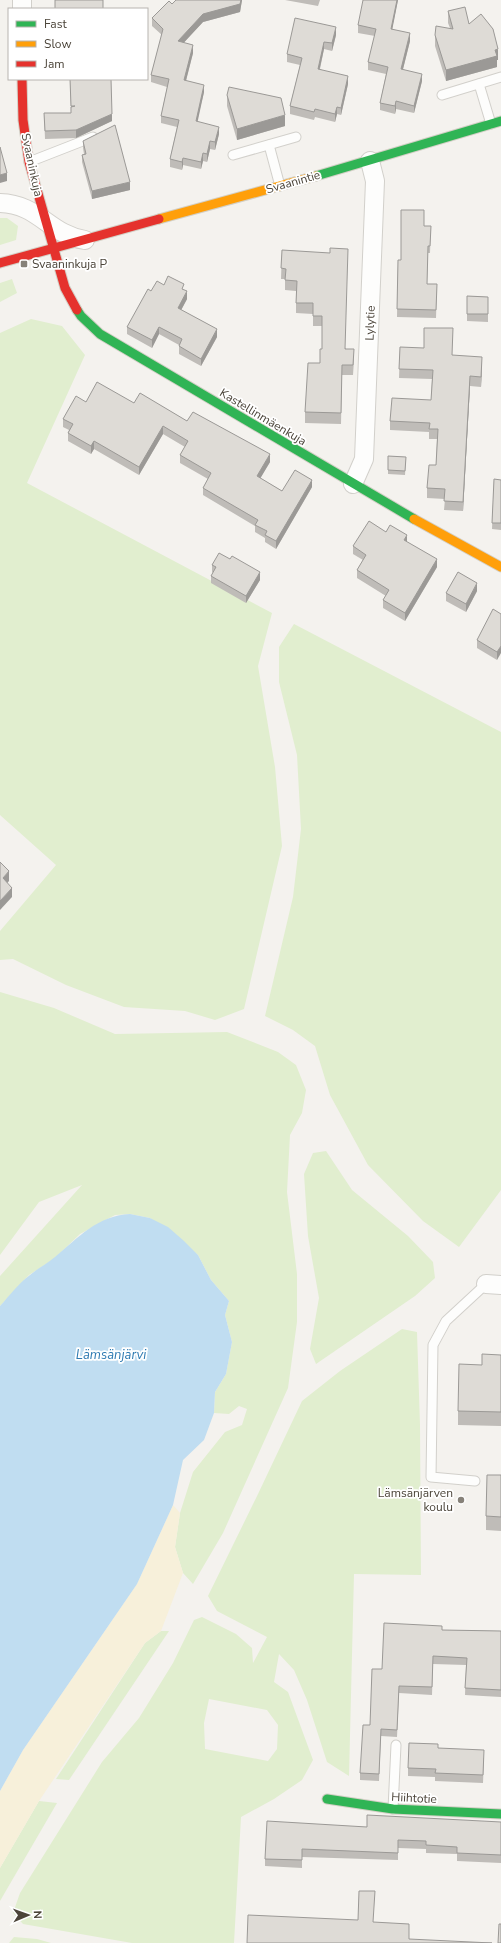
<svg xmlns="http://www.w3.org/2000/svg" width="501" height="1943" font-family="'Nunito Sans',sans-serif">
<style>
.green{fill:#e1eecf;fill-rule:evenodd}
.sand{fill:#f7f0da}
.water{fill:#c0ddf1}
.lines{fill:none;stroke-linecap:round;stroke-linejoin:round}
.lane-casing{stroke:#d2d0cb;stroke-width:11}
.street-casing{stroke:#d2d0cb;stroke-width:20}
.fast-casing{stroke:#d3cfc5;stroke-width:11}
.slow-casing{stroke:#d3cfc5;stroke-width:11}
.jam-casing{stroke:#d3cfc5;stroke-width:11}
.lane{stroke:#fdfdfc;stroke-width:9}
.street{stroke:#fdfdfc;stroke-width:18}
.fast{stroke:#30b455;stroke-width:9}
.slow{stroke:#ff9f0a;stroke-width:9}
.jam{stroke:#e5322d;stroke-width:9}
.wall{fill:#bfbcb8}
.shaded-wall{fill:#9b9996}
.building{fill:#dedbd6;stroke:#9b9996}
.poi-dot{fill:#868178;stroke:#fff;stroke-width:1.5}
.labels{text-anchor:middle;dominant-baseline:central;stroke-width:3.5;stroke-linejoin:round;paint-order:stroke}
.street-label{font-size:12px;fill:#4b4439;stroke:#fff}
.poi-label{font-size:12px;fill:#4b4439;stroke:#fff;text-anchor:start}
.water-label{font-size:13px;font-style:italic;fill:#2e7ab2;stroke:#fff}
</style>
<rect width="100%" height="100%" fill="#f4f2ee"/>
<g class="green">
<path d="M0,218H7L18,226L16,240L0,245Z"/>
<path d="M12,279L17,293L0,302V283Z"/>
<path d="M31,319L62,326L85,355L27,483L272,613L258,666L275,767L282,846L244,1009L215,1020L185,1011L124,1007L66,985L13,959L0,960V931L56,865L0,815V333Z"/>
<path d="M294,624L501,732V1190L459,1247L423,1221L368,1165L330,1095L315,1046L293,1030L265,1016L293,897L301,829L297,755L279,682V647Z"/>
<path d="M0,992L54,1008L115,1034L227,1032L278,1052L296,1065L306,1090L302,1113L290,1135L287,1192L297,1274V1322L288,1388L223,1533L193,1584L183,1573L175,1547L180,1513L193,1472L225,1432L242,1425L247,1409L239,1406L229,1414L214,1413L215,1392L226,1374L232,1342L225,1315L229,1301L211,1280L198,1255L150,1218L130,1214L115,1215L80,1234L54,1259L29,1275L0,1306V1276L82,1185L39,1202L0,1255Z"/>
<path d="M326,1151L352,1190L408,1236L433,1262L435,1278L415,1296L316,1364L310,1349L319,1298L308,1236L304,1174L313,1153Z"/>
<path d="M402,1329L417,1332L420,1425L421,1575L354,1574L349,1776L327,1762L307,1700L294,1670L279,1654L274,1682L288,1692L313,1760L302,1780L274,1799L241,1817L234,1943H132L23,1924L13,1913L20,1893L102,1762L139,1718L173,1663L194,1620L202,1617L236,1634L252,1648L253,1663L267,1637L217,1611L208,1596L258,1494L302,1401L340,1371ZM209,1699L267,1710L278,1725L277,1749L268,1761L205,1749L204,1723Z"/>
<path d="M161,1631H169L69,1780L56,1779L145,1643Z"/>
<path d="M39,1801L57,1803L0,1901V1868Z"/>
<path d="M14,1937L37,1939L51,1943H9Z"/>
</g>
<path class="sand" d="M173,1505L180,1513L175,1547L183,1573L161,1631L145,1643L39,1801L0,1868V1791L23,1750L137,1584Z"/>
<path class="water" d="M130,1214L150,1218L168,1227L184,1241L198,1255L211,1280L229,1301L225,1315L232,1342L226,1374L215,1392L214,1413L204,1440L183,1460L173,1505L137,1584L23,1750L0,1791V1306C9,1296 19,1283 30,1275C38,1268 47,1264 55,1257C79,1237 97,1216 130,1214Z"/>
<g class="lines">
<g class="lane-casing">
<g id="lane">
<path d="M479,84L491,124"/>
<path d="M442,95L501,77"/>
<path d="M269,145L280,186"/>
<path d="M233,155L296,137"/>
<path d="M29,162L93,137"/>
<path d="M475,1481L431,1477L433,1345L446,1321L486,1284"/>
<path d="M393,1809L396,1745"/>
</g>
</g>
<g class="street-casing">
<g id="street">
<path d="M22,0V9"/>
<path d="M0,203C39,204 48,234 85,240"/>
<path d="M353,484L364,459L375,181L370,161"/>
<path d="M486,1284L501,1285"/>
</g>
</g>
<g class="fast-casing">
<g id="fast">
<path d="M316,176L501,121"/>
<path d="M77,310L81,316L100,334L414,519"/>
<path d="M327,1799L393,1809L501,1814"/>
</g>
</g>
<g class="slow-casing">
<g id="slow">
<path d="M159,219L316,176"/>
<path d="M414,519L501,567"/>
</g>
</g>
<g class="jam-casing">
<g id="jam">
<path d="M22,79L23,120L29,162L65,288L77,310"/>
<path d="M0,263L159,219"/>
</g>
</g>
<use href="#lane" class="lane"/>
<use href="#street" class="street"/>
<use href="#fast" class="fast"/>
<use href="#slow" class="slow"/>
<use href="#jam" class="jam"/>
</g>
<g class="wall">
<path d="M176,0H242L240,12L203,22L184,42L193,53L186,81L204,92L197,121L219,134L215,150L210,149L207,162L203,161L201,169L183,165L182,170L170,167V159L177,127L161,123V116L167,87L151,82V75L162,35L152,26V18L172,4Z"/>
<path d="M285,0H320L318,6Z"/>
<path d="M398,0L392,29L410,41L403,69L422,81L414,113L396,109L395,114L380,110V103L386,74L368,70V62L375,36L358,33V25Z"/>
<path d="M448,11L469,24L498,60H497V67L446,81L435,46V35L450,28L448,23Z"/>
<path d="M336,35L332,51L324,49L320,69L348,84L341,115L337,114L335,122L315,117L314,120L290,114V106L300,65L287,62V54Z"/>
<path d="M70,79L112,121L76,138L45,139L44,113H71Z"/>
<path d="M227,95L285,126L237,140L227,106Z"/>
<path d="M83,141L130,190L92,199L82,162V155L84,154L83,148Z"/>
<path d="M424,226H431L430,253H428L427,284H437L436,318L397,317L398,260H401Z"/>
<path d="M282,250L346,349L354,360L353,375H342L341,424L305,423V412L320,363L322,349V326H313V314L296,313V291L285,290V279H281Z"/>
<path d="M164,285L184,290L187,299L181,310L217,337L201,366L179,354V345L159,334L152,348L127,334V327L151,291Z"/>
<path d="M467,296L488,297V322L467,321Z"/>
<path d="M400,347L452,355L482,367L481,387L470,386L463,511L444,510L445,499L427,498V488L436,465L437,439H429V432L390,430V421L431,400L432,379L399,378Z"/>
<path d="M86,402L134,403L187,421L270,462L260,478L282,491L312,487L276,549L265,542V538L255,532V526L203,495V488L208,479L180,463V455L185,447L163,434L139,475L94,449L91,454L68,441V433L69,430L63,427V419Z"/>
<path d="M388,456L406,457L405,475L388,474Z"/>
<path d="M494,479L501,480V530L492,529Z"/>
<path d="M386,532L407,542L437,567L405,621L383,608V600L386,596L357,578V570L363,560L353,554V546Z"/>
<path d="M230,559L260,580L246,603L211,583V576L213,573L212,572V565Z"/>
<path d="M477,591L466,612L446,601V593Z"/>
<path d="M501,614L497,660L477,648V640Z"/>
<path d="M501,1355V1426L458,1425V1411L482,1365Z"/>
<path d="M501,1475V1531L486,1530V1516Z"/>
<path d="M442,1630L501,1631V1697L465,1695L466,1665L433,1664L432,1695L399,1693L397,1737L381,1736L379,1781L360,1780V1773L370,1725L382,1669Z"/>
<path d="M438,1748L484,1758L483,1783L435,1781V1777L408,1776V1768Z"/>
<path d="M501,1822V1863L457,1861V1854L426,1853V1849L398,1848V1860L302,1857V1868L265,1866V1859L367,1827Z"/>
</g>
<g class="shaded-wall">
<path d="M241,0H242L240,12L203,22L178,49V41L203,14Z"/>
<path d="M397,0H398L391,36V29Z"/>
<path d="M336,27V35L332,51V43Z"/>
<path d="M410,33V41L401,77V69Z"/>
<path d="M324,42V49L318,76V69Z"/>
<path d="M193,45V53L184,88V80Z"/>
<path d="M498,49V60H497V67L446,81V70Z"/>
<path d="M422,74V81L414,113V106Z"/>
<path d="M348,76V84L341,115V108Z"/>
<path d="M204,85V92L196,129V121Z"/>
<path d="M396,101V109L395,114V106Z"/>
<path d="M337,107V114L335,122V114Z"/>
<path d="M112,114V121L76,138V130Z"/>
<path d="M285,115V126L237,140V129Z"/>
<path d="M219,127V134L215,150V142Z"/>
<path d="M210,141V149L207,162V154Z"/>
<path d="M203,153V161L201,169V162Z"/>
<path d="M183,158V165L182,170V162Z"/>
<path d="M7,173V181L0,183V175Z"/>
<path d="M130,182V190L92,199V191Z"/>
<path d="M187,291V299L178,316V308Z"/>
<path d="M159,327V334L152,348V340Z"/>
<path d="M217,329V337L201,366V359Z"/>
<path d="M482,357V367L481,387V377Z"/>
<path d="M470,376V386L463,511V502Z"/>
<path d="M163,426V434L139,475V467Z"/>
<path d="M94,441V449L91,454V446Z"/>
<path d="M270,454V462L257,484V476Z"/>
<path d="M312,480V487L276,549V541Z"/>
<path d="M407,535V543L404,540Z"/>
<path d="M437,559V567L405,621V613Z"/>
<path d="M260,572V580L246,603V596Z"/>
<path d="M477,583V591L466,612V604Z"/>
<path d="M501,646V653L497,660V652Z"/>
<path d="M9,871V881L3,888V878Z"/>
<path d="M12,888V897L0,910V901Z"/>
</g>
<g class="building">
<rect x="55" y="0" width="48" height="9"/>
<path d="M176,0H241L240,4L203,14L178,41L193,45L184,80L204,85L196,121L219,127L215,142L210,141L207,154L203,153L201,162L183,158L182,162L170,159L179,120L161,116L169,79L151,75L163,29L152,18L169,1L172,4Z"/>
<path d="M363,0H397L391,29L410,33L401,69L422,74L414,106L396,101L395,106L380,103L388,67L368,62L376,29L358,25Z"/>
<path d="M465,7L469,24L481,14L493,29L498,49L495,50L497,56L446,70L435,35L436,26L453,29L448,11Z"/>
<path d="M295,18L336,27L332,43L324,42L318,69L348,76L341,108L337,107L335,114L315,109L314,112L290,106L302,58L287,54Z"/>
<path d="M70,79H111L112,114L76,130L45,131L44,113H71V107L75,106H71Z"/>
<path d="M229,87L281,98L285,115L237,129L227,95Z"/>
<path d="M115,125L130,182L92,191L82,155L86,154L83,141Z"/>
<path d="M0,147L7,173L0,175Z"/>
<path d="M401,210H424V226H431L430,246H428L427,284H437L436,310L397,309L398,260H401Z"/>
<path d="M330,248L348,249L345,349H354L353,365H342L341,413L305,412L308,363H320V349H322V316H313V303H296L297,281L285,280L286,269L281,268L282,250L330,253Z"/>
<path d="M168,276L184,284L182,289L187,291L178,308L217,329L201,359L179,346L182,339L159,327L152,340L127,327L148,289L151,291L157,281L164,285Z"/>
<path d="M467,296L488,297V314H467Z"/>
<path d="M424,328H453L452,355L482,357L481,377L470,376L463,502L444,501L445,489L427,488L429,465H436L438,429H429L430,423L390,421L392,398L431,400L433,370L399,369L400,347L424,348Z"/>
<path d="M97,382L134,403L140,393L187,421L193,412L270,454L257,476L282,491L295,470L312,480L276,541L265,535L267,531L255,525L258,520L203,488L211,473L180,455L188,441L163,426L139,467L94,441L91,446L68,433L73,424L63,419L76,396L86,402Z"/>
<path d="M388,456L406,457L405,471L388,470Z"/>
<path d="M494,479L501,480V523H492Z"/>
<path d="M369,521L386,532L390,525L407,535L404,540L437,559L405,613L383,600L389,590L357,570L366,555L353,546Z"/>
<path d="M219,553L230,559L232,556L260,572L246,596L211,576L216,567L212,565Z"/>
<path d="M458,572L477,583L466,604L446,593Z"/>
<path d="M493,609L501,614V646L497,652L477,640Z"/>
<path d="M0,862L9,871L3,878L12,888L0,901Z"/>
<path d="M482,1354L501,1355V1412L458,1411L459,1364L482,1365Z"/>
<path d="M487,1475H501V1517L486,1516Z"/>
<path d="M384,1623L442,1626V1630L501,1631V1690L465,1688L467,1658L433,1656L432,1687L399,1686L397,1730L381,1729L379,1774L360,1773L363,1725H370L372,1669H382Z"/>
<path d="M409,1743L438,1744V1748L484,1750L483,1775L435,1773L436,1769L408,1768Z"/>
<path d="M367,1815L501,1822V1855L457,1853V1847L426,1845V1841L398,1840V1853L302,1849V1860L265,1859L267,1821L367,1827Z"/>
<path d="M359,1891H375L373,1922L409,1924V1939L492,1943H247L248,1915L358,1920Z"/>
<path d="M499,1924H501V1943H498Z"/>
</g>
<g class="poi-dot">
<rect x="20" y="260" width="8" height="8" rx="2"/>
<circle cx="461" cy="1500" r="4"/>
</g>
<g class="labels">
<g class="street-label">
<text transform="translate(32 165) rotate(78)">Svaaninkuja</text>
<text transform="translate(293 182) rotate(-16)">Svaanintie</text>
<text transform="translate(370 323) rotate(-88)">Lylytie</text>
<text transform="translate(263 417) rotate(31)">Kastellinmäenkuja</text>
<text transform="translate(414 1798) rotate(3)">Hiihtotie</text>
</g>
<g class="poi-label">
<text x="32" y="264">Svaaninkuja P</text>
<text x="453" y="1493" text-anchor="end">Lämsänjärven<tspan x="453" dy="14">koulu</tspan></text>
</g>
<g class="water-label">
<text x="111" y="1355">Lämsänjärvi</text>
</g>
</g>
<rect x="8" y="8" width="140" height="72" fill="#ffffff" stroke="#b7b4b0"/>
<rect x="16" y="21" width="20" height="6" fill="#30b455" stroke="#b7b4b0"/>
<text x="44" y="28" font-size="12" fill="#4b4439">Fast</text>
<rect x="16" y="41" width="20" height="6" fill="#ff9f0a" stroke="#b7b4b0"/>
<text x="44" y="48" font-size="12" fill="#4b4439">Slow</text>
<rect x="16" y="61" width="20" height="6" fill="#e5322d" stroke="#b7b4b0"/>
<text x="44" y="68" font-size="12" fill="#4b4439">Jam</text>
<g transform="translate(28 1915) rotate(88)" stroke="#ffffff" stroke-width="3" paint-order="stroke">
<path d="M0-3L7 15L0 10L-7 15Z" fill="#4b4439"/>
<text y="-6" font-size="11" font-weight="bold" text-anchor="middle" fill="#4b4439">N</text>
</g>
</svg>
